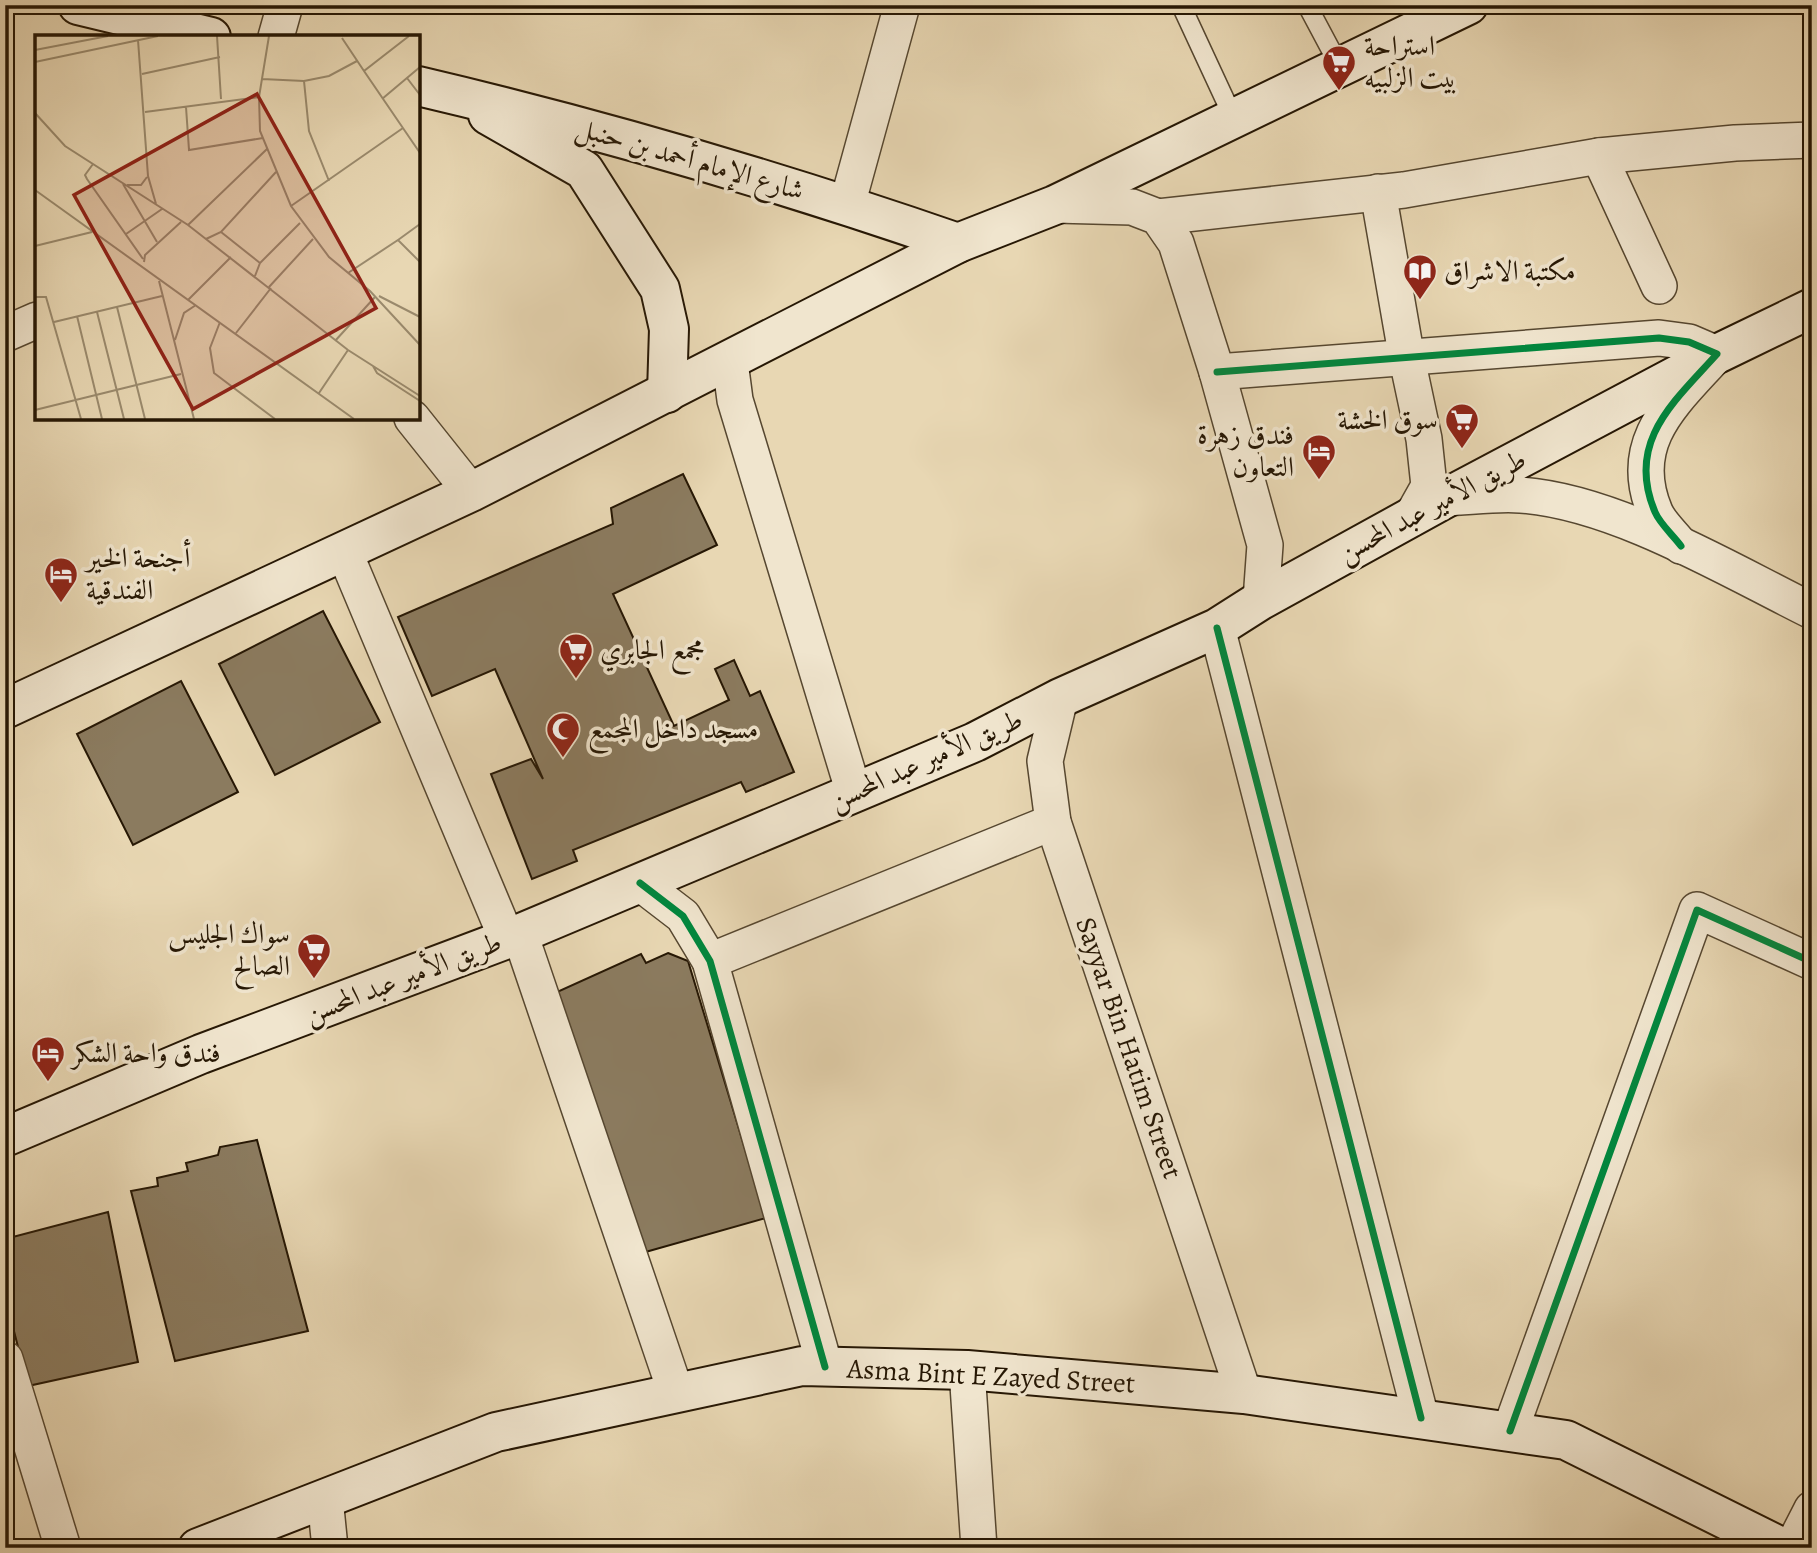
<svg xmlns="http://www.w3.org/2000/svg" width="1817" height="1553" font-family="Alegreya,Amiri,serif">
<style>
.building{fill:#8b7b5f;stroke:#261704;stroke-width:2}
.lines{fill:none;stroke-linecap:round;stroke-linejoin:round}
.service-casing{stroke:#564730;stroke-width:21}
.minor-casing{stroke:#564730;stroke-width:38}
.secondary-casing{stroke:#261704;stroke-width:42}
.service{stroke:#f0e5ce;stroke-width:18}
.minor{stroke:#f0e5ce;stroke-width:35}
.secondary{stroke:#f0e5ce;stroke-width:38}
.cycleway-casing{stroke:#f0e5ce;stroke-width:11}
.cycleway{stroke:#00873e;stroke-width:7}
.labels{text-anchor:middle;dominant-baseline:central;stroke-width:7;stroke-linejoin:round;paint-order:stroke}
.poi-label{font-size:28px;fill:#261704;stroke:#f0e5ce;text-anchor:start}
.street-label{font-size:28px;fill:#261704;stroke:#f0e5ce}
.inset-road{fill:none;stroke:#9a8a6d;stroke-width:2}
.view{fill:#8f2418;fill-opacity:0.15;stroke:#8f2418;stroke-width:3.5}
.inset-edge{fill:none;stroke:#261704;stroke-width:3.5}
</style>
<rect width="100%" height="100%" fill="#e8d7b3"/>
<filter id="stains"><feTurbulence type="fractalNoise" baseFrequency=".00286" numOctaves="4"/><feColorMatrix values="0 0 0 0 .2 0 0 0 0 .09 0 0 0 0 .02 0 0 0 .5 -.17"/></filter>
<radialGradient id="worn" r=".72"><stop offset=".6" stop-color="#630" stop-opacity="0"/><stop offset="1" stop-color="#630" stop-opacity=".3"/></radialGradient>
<g class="building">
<path d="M683,474L717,545L613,594L674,726L729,700L715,669L734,660L750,696L760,691L794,772L746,792L741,782L573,850L577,861L532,879L491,774L531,759L543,779L495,669L432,696L398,617L613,524L611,508Z"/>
<path d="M323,611L380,722L275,775L219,664Z"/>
<path d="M181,681L238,792L133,845L77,734Z"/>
<path d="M668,953L688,961L766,1218L642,1253L557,992L641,954L646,963Z"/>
<path d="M257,1140L308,1331L175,1361L131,1191L158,1186L157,1178L188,1171L186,1163L218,1155L220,1147Z"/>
<path d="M108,1212L138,1362L28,1386L5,1296V1239Z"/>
</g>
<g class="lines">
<g class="service-casing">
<g id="service">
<path d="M1181,5L1233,117"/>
<path d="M1307,5L1340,67"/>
</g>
</g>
<g class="minor-casing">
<g id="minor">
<path d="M276,37L285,5"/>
<path d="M1599,156L1659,286"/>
<path d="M1378,192L1407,359L1424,439L1429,486L1411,518"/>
<path d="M847,205L902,5"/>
<path d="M1055,205L1132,207L1158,217L1176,243L1217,372L1265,545L1261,600"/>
<path d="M1158,217L1404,190L1599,156L1735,143L1812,140"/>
<path d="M5,334L37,320"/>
<path d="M730,362L735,400L854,793"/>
<path d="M1217,372L1659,338L1689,342L1717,354C1675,401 1625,441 1655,512C1660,524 1673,535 1681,546"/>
<path d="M412,418L471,492"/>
<path d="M1446,498C1471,497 1497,493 1521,495C1616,502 1727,569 1812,611"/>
<path d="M344,551L507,939"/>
<path d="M1217,628L1421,1418"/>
<path d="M1060,698L1045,761L1053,822L1244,1394"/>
<path d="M640,883L683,916L710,961L825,1367"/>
<path d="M520,934L676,1393"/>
<path d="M710,961L1053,822"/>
<path d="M5,1359L63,1548"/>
<path d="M967,1370L979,1548"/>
<path d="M1510,1431L1697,910L1812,962"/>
<path d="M325,1498L330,1548"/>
<path d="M1792,1548L1812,1509"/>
</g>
</g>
<g class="secondary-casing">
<g id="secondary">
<path d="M78,5L211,37"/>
<path d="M418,86C601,129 781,182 958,243"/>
<path d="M488,115L584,170L660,289L669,329L667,393"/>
<path d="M5,709L471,492L958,243L1055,205L1468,5"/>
<path d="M5,1137L201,1054L507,939L975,742L1060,698L1217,628L1261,600L1446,498L1717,354L1812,308"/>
<path d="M198,1548L496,1432L802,1366L967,1370L1244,1394L1566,1440L1783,1548"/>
</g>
</g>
<use href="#service" class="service"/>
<use href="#minor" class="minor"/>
<use href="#secondary" class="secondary"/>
<g class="cycleway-casing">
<g id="cycleway">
<path d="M1217,372L1659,338L1689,342L1717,354C1675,401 1625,441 1655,512C1660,524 1673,535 1681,546"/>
<path d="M1217,628L1421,1418"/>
<path d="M640,883L683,916L710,961L825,1367"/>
<path d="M1510,1431L1697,910L1812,962"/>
</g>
</g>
<use href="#cycleway" class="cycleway"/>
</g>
<defs>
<g id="supermarket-pin" transform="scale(1.75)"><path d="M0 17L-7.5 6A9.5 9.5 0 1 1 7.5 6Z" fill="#8f2418" stroke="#f0e5ce"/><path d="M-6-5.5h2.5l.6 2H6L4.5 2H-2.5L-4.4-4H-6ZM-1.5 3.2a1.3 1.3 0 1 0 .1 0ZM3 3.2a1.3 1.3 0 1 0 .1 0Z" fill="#fff"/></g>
<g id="library-pin" transform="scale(1.75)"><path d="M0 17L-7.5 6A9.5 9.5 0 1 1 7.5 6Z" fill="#8f2418" stroke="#f0e5ce"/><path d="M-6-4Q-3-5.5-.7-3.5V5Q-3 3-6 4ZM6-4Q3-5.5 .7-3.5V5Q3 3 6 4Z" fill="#fff"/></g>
<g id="hotel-pin" transform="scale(1.75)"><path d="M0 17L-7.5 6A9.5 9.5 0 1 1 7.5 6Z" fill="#8f2418" stroke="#f0e5ce"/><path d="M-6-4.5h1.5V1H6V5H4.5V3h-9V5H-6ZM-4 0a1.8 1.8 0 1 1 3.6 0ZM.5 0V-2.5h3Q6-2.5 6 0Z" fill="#fff"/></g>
<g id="mosque-pin" transform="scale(1.75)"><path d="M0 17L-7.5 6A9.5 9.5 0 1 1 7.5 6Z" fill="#8f2418" stroke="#f0e5ce"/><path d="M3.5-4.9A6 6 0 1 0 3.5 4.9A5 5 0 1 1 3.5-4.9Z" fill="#fff"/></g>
</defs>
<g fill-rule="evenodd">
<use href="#supermarket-pin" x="1339" y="62"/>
<use href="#library-pin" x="1420" y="271"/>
<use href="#supermarket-pin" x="1462" y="420"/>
<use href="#hotel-pin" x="1319" y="451"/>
<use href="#hotel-pin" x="61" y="574"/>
<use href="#supermarket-pin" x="576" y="650"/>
<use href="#mosque-pin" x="563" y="729"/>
<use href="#supermarket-pin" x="314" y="950"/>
<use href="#hotel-pin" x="48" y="1053"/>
</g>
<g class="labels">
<g class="poi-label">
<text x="1364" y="46">استراحة<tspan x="1364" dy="32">بيت الزلبيه</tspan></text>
<text x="1444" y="271">مكتبة الاشراق</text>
<text x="1438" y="420" text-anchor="end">سوق الخشة</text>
<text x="1294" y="435" text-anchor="end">فندق زهرة<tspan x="1294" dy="32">التعاون</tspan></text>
<text x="86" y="558">أجنحة الخير<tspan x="86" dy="32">الفندقية</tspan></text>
<text x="600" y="650">مجمع الجابري</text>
<text x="588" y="729">مسجد داخل المجمع</text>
<text x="290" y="934" text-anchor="end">سواك الجليس<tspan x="290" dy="32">الصالح</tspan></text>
<text x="72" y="1053">فندق واحة الشكر</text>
</g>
<g class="street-label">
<text transform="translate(690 159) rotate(16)">شارع الإمام أحمد بن حنبل</text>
<text transform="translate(1432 506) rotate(-28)">طريق الأمير عبد المحسن</text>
<text transform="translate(926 760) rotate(-24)">طريق الأمير عبد المحسن</text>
<text transform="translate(403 978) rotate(-21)">طريق الأمير عبد المحسن</text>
<text transform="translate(1129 1048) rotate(71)">Sayyar Bin Hatim Street</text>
<text transform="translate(991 1376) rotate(3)">Asma Bint E Zayed Street</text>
</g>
</g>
<g transform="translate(35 35)">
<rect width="385" height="385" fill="#e8d7b3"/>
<path class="inset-road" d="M182,1L186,64M234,1L224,62L225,96L256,171L294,222L335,256L385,310M374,1L329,36L385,118M307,3L329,36M103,5L113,141L121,169M0,15L73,1M0,27L123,1M107,39L185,22M372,43L385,60M227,44L269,46L294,41L322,26M269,46L274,96L294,146M347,64L385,32M151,72L154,115L228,103M110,77L224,62M0,78L30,111L153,190L313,315L385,361M58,129L50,140L52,144L108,224M88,149L122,207M92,150H106L112,142M0,155L319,384M256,171L368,93M153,190L232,114M186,197L225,228M91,199L127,174M171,204L186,197L241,137M363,205L385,189M0,211L57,197M109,227L110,220L146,187M313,238L363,205L385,227M220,241L225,228L265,188M124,246L159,384M234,252L278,204M344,261L385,282M0,262H11L46,384M153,265L196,222M82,272L110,384M62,277L89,384M42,281L67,384M19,287L127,261M185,287L175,313L179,338L240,384M201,298L236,253M140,305L149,278L161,270M300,306L340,262M338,331L342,338L385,366M284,358L313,315M0,375L146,339"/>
<path class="view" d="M222,59L341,273L158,374L39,160Z"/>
<rect width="385" height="385" class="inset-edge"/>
</g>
<rect width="1817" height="1553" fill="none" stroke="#e8d7b3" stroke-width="28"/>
<rect x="7" y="7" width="1803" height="1539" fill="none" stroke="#261704" stroke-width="3.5"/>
<rect x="14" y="14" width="1789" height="1525" fill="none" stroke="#261704" stroke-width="2"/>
<rect width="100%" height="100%" filter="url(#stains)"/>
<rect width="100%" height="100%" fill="url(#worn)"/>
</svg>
